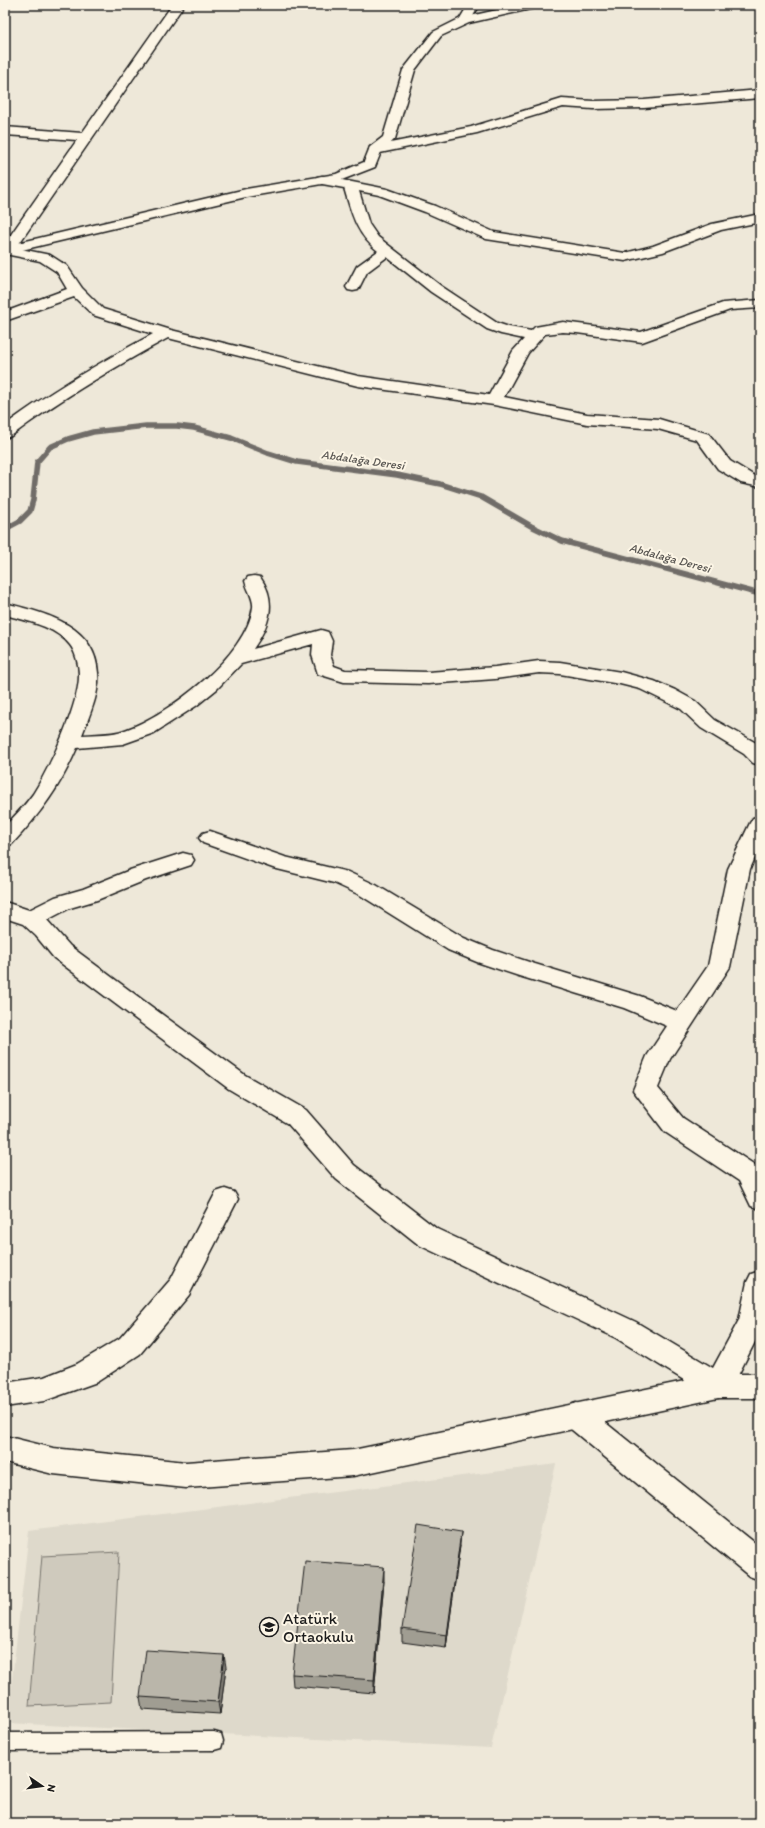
<svg xmlns="http://www.w3.org/2000/svg" width="765" height="1828" font-family="Itim,sans-serif">
<style>
.built{fill:#ded9cb}
.green{fill:#cfcabd;stroke:#76736c}
.lines{fill:none;stroke-linecap:round;stroke-linejoin:round}
.stream{stroke:#6f6c67;stroke-width:5.5}
.lane-casing{stroke:#1c1c1c;stroke-width:3}
.street-casing{stroke:#1c1c1c;stroke-width:3}
.secondary-casing{stroke:#1c1c1c;stroke-width:3}
.lane{fill:#fcf5e5;fill-rule:evenodd}
.street{fill:#fcf5e5;fill-rule:evenodd}
.secondary{fill:#fcf5e5;fill-rule:evenodd}
.wall{fill:#a09d92;stroke:#1c1c1c}
.shaded-wall{fill:#827f77;stroke:#1c1c1c}
.building{fill:#bab6aa;stroke:#1c1c1c}
.labels{text-anchor:middle;dominant-baseline:central;stroke-width:4;stroke-linejoin:round;paint-order:stroke}
.far-water-label{font-size:12px;font-style:italic;fill:#5b5854;stroke:#fcf5e5}
.near-poi-label{font-size:16px;fill:#1c1c1c;stroke:#fcf5e5;text-anchor:start}
</style>
<rect width="100%" height="100%" fill="#eee8d9"/>
<filter id="ink" filterUnits="userSpaceOnUse"><feTurbulence type="fractalNoise" baseFrequency=".025" numOctaves="2"/><feDisplacementMap in="SourceGraphic" scale="8" xChannelSelector="R" yChannelSelector="G"/><feConvolveMatrix kernelMatrix="1 2 1 2 8 2 1 2 1" color-interpolation-filters="sRGB"/></filter>
<g filter="url(#ink)">
<path class="built" d="M556,1464L491,1748L7,1723L29,1531Z"/>
<path class="green" d="M119,1552L111,1702L29,1706L42,1556Z"/>
<g class="lines">
<path class="stream" d="M5,529L20,521L30,511L33,500L37,462L50,447L68,439L93,432L146,426H177L194,428L231,438L268,453L297,462L397,475L440,484L481,497L531,526L562,541L760,594"/>
<g class="lane-casing">
<path id="lane" d="M214,1732L221,1734L223,1741L221,1748L214,1750L5,1751V1733Z"/>
</g>
<g class="street-casing">
<g id="street">
<path d="M172,5H184L16,248L50,255L67,266L82,288L103,309L171,330L358,376L489,395L513,351L524,339L501,334L487,329L431,292L387,257L367,272L358,290L353,291L348,290L346,287L357,266L378,251C356,234 352,214 344,188L317,183L315,180L317,177L322,176L387,189L435,206L494,232L625,253L653,246L712,224L760,214V222L721,230L663,252L625,261L486,239L425,212L379,195L359,191L369,224L378,237L441,286L497,323L509,327L531,331L535,327L563,322L641,332L723,303L760,300V308L730,310L642,342L577,333L563,332L545,334L528,353L504,397L587,414L659,419L709,434L730,461L753,475L760,477V487L741,483L718,469L697,440L658,429L587,424L494,405L358,386L168,338C113,368 60,399 11,436L5,438V425C52,390 102,361 153,334L93,315L74,297L5,321V312L67,289L57,272L40,261L5,254V243L77,140L5,135V127L82,133Z"/>
<path d="M468,5H480L469,22H461L459,20Z"/>
<path d="M760,90V98L644,108L593,109L563,107L477,133L375,154L370,153L369,150L370,147L375,146L471,127L562,99L593,101L644,100Z"/>
<path d="M254,576L260,577C278,602 269,626 253,649L321,630L328,632L332,641L330,655L334,666L345,670L428,672L495,667L539,661L560,662L621,672L654,681L675,690L695,701L715,720L758,744L760,746V765L753,763L744,754L701,728L681,709L640,689L620,684L560,674L539,673L495,679L428,684L344,682L318,674L312,655L313,644L241,664L217,689L196,706L154,733L123,744L77,748C60,787 41,813 12,844L5,846V826C15,816 25,805 33,794C49,769 80,703 79,674C79,665 75,651 70,645C55,626 27,621 5,615V603C44,613 95,624 98,673C100,693 89,716 82,735C96,734 112,735 125,730C168,715 247,656 253,607C254,599 247,589 245,581L248,577Z"/>
<path d="M760,816V846L750,869L730,967L670,1059L658,1088L683,1118L758,1167L760,1171V1209L751,1206L739,1181L665,1132L633,1090L647,1056L667,1026L624,1008L519,976L477,962L448,950L360,895L334,883L273,868L203,843L199,838L203,833L210,831L285,857L348,872L376,885L464,938L493,950L535,964L640,996L677,1011L708,966L728,869L750,823L753,818Z"/>
<path d="M183,853L191,855L194,860L191,865L146,880L97,900L70,908L47,920L70,946L156,1010L245,1075L306,1110L354,1165L437,1229L636,1322L713,1368L739,1320L747,1282L751,1274L760,1271V1332L728,1395L718,1398L708,1395L616,1338L419,1245L336,1179L288,1124L229,1089L54,958L36,936L23,924L5,918V902L29,910L55,897L83,889L130,870Z"/>
<path d="M225,1189L234,1192L238,1199L189,1295L140,1354L97,1382L44,1401L5,1407V1383L44,1377L77,1364L120,1338L171,1279L216,1192Z"/>
<path d="M576,1403L586,1407L760,1547V1580L749,1576L566,1425L562,1416L566,1407Z"/>
</g>
</g>
<g class="secondary-casing">
<g id="secondary">
<path d="M519,5H541L535,8L469,23L441,36L415,70L395,139L381,152L375,167L339,181L246,197L5,254V246L246,189L336,174L364,162L370,147L383,137L403,70L433,32L461,18Z"/>
<path d="M718,1374H760V1398H718L353,1476L186,1488L53,1474L5,1462V1436L53,1448L186,1462L353,1450Z"/>
</g>
</g>
<use href="#lane" class="lane"/>
<use href="#street" class="street"/>
<use href="#secondary" class="secondary"/>
</g>
<g class="wall">
<path d="M460,1545L446,1648L402,1642V1629Z"/>
<path d="M384,1581L374,1693L293,1686L292,1674Z"/>
<path d="M226,1667L220,1714L142,1709L140,1697Z"/>
</g>
<g class="shaded-wall">
<path d="M461,1532L460,1545L446,1648L447,1635Z"/>
<path d="M384,1567V1581L374,1693V1680Z"/>
<path d="M224,1655L226,1667L220,1714L218,1702Z"/>
</g>
<g class="building">
<path d="M418,1525L461,1532L447,1635L402,1629Z"/>
<path d="M305,1561L384,1567L374,1680L292,1674Z"/>
<path d="M146,1650L224,1655L218,1702L140,1697Z"/>
</g>
</g>
<defs>
<g id="school-ring" transform="scale(1)"><circle r="9.5" fill="#fcf5e5" stroke="#1c1c1c" stroke-width="1.5"/><path d="M0-5L7-2L0 1L-7-2ZM-4 1L0 2.5L4 1V4Q0 6-4 4Z" fill="#1c1c1c"/></g>
</defs>
<g fill-rule="evenodd">
<use href="#school-ring" x="269" y="1627"/>
</g>
<g class="labels">
<g class="far-water-label">
<text transform="translate(363 460) rotate(8)">Abdalağa Deresi</text>
<text transform="translate(670 558) rotate(15)">Abdalağa Deresi</text>
</g>
<g class="near-poi-label">
<text x="283" y="1618">Atatürk<tspan x="283" dy="18">Ortaokulu</tspan></text>
</g>
</g>
<rect width="765" height="1828" fill="none" stroke="#fcf5e5" stroke-width="20"/>
<rect x="10" y="10" width="745" height="1808" fill="none" stroke="#1c1c1c" stroke-width="1.5" filter="url(#ink)"/>
<g transform="translate(42 1786) rotate(103)" stroke="#fcf5e5" stroke-width="3" paint-order="stroke">
<path d="M0-3L7 15L0 10L-7 15Z" fill="#1c1c1c"/>
<text y="-6" font-size="11" font-weight="bold" text-anchor="middle" fill="#1c1c1c">N</text>
</g>
</svg>
